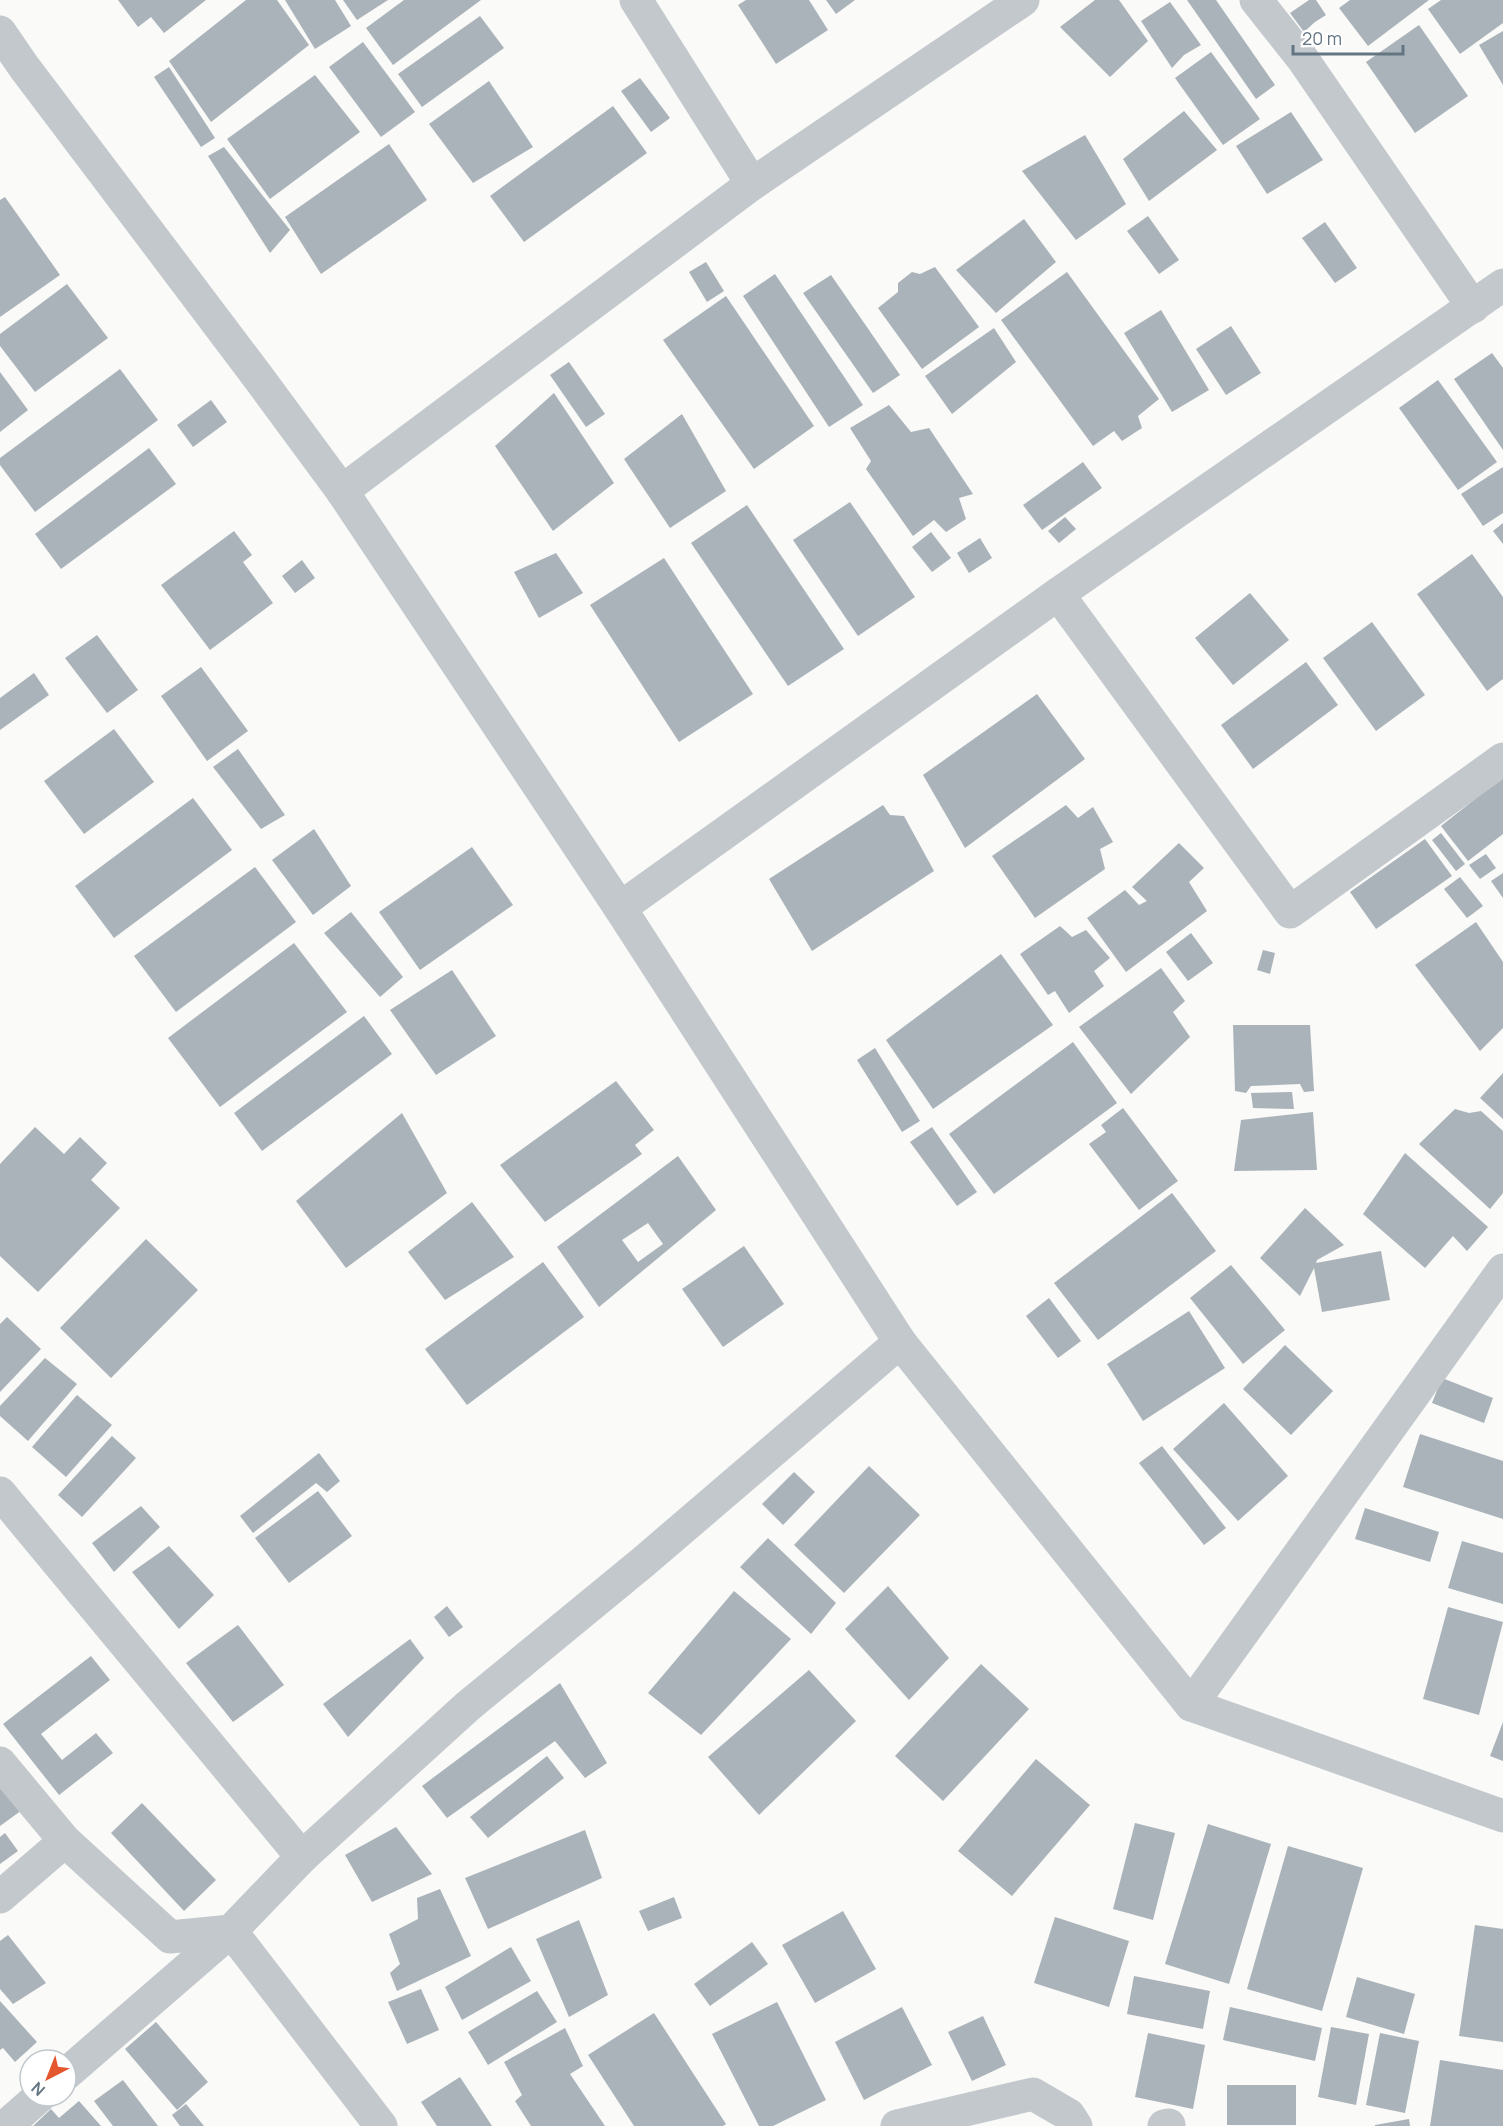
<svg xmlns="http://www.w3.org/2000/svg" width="1503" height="2126" font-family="Manrope,sans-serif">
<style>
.building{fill:#aab3b9;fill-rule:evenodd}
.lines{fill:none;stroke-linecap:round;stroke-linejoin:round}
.minor{stroke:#c3c8cc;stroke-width:33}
</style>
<rect width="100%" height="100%" fill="#fafaf8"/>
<g class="building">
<path d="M118,0H206L164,33L151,17L138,27Z"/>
<path d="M246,0H277L309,45L211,122L169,61Z"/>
<path d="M285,0H335L351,26L315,49Z"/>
<path d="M343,0H388L357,20Z"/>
<path d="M404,0H481L393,65L366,28Z"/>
<path d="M746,0H809L828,30L776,64L738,5Z"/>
<path d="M826,0H855L836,14Z"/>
<path d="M1095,0H1119L1148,41L1110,77L1060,27Z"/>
<path d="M1187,0H1216L1275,85L1256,99Z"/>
<path d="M1309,0H1316L1326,15L1315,22L1304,32L1290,13Z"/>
<path d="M1350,0H1429L1368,46L1339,8Z"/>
<path d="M1441,0H1503V23L1460,54L1428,9Z"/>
<path d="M1170,2L1201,45L1184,55L1172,68L1141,21Z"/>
<path d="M480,16L504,48L422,107L398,74Z"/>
<path d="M1419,25L1468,96L1415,133L1366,62Z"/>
<path d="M1503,31V85L1479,45Z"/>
<path d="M363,42L415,112L381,137L329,67Z"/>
<path d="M1211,52L1260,119L1223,145L1175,78Z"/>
<path d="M169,67L215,138L201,147L154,77Z"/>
<path d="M315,75L360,132L270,199L227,139Z"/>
<path d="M640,78L670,118L651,132L621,91Z"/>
<path d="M489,81L533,147L473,183L429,124Z"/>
<path d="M613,106L647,153L524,242L490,196Z"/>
<path d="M1184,111L1217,150L1149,201L1123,159Z"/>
<path d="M1291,112L1323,160L1267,194L1236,146Z"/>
<path d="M1085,135L1126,204L1076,240L1022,171Z"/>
<path d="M389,144L427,200L321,274L285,217Z"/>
<path d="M224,147L290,230L270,253L208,156Z"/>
<path d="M5,197L60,275L0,317V200Z"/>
<path d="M1148,216L1179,260L1159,274L1127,231Z"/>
<path d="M1024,219L1056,262L996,313L956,270Z"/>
<path d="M1325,222L1357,268L1335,283L1302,238Z"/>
<path d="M706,262L724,291L707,302L689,272Z"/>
<path d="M935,267L979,327L922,369L878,308L898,292V283L912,272L920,274Z"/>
<path d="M1067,272L1159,399L1138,416L1142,428L1122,441L1114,431L1093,446L1001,320Z"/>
<path d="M775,274L863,405L829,427L743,296Z"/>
<path d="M831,275L900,375L873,393L803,293Z"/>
<path d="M67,284L108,338L35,392L0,346V334Z"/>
<path d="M726,296L814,426L754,469L663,340Z"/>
<path d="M1161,310L1209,390L1172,412L1124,333Z"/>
<path d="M1231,326L1261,373L1226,395L1196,349Z"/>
<path d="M994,328L1016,362L952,414L925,376Z"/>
<path d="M1492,353L1503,368V450L1454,379Z"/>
<path d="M569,362L605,414L586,427L550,375Z"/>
<path d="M120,369L158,420L35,512L0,465V458Z"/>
<path d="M0,372L28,410L0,432Z"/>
<path d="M1438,380L1497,462L1458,490L1399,408Z"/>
<path d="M554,393L614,483L553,531L495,446Z"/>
<path d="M211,400L227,422L193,447L177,425Z"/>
<path d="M889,405L911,432L929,428L973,494L959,498L966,519L946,532L934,520L913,536L866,469L871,461L850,428Z"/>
<path d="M682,414L726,491L670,528L624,459Z"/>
<path d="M149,448L176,484L61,569L35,534Z"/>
<path d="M1083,462L1102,488L1042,530L1023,505Z"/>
<path d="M1503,467V513L1483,526L1461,494Z"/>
<path d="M850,502L915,597L858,636L793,540Z"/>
<path d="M747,505L844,649L788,686L691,543Z"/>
<path d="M1065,517L1076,529L1059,543L1048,531Z"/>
<path d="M1503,523V544L1493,531Z"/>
<path d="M234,531L252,555L243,562L273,603L210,650L161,585Z"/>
<path d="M931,532L951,558L932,572L912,547Z"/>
<path d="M980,538L992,558L969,573L957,553Z"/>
<path d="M556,553L583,593L539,618L514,572Z"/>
<path d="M1472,554L1503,597V679L1487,691L1417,594Z"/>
<path d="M664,558L753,694L679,742L590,605Z"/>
<path d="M302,560L315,578L295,593L282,576Z"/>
<path d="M1250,593L1289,640L1233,685L1195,638Z"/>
<path d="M1372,622L1425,695L1376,731L1323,658Z"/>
<path d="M97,635L138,690L107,713L65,658Z"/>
<path d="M1306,662L1338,705L1253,769L1221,725Z"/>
<path d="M201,667L248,731L207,761L161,696Z"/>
<path d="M34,673L49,695L0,730V698Z"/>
<path d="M1037,694L1085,759L965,848L923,775Z"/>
<path d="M114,729L154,782L84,834L44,781Z"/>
<path d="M238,749L285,815L261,829L213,767Z"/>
<path d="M1503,777V834L1468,861L1441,826Z"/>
<path d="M193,798L232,850L114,938L75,886Z"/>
<path d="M883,805L890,815L904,816L934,871L812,951L769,879Z"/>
<path d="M1066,805L1078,818L1093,807L1113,842L1100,849L1105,869L1035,918L992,856Z"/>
<path d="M314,829L351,886L313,915L272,860Z"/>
<path d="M1441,833L1465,864L1456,871L1432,840Z"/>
<path d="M1425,839L1452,876L1376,929L1350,892Z"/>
<path d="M1179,843L1204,868L1189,882L1207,911L1126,972L1087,918L1125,890L1139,905L1147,901L1132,887Z"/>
<path d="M472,847L513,905L420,970L379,912Z"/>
<path d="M1486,854L1496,868L1480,879L1469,865Z"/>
<path d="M255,867L296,922L176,1012L134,956Z"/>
<path d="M1503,873V898L1491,881Z"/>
<path d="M1460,877L1483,906L1467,918L1444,889Z"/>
<path d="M351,912L403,977L380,997L324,933Z"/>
<path d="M1476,922L1503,962V1028L1480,1051L1415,965Z"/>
<path d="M1060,926L1072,937L1086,930L1110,958L1094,971L1104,986L1069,1013L1055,991L1048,995L1020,954Z"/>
<path d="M1191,933L1213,963L1188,981L1166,952Z"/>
<path d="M294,943L347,1012L220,1107L168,1038Z"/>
<path d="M1263,950L1275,953L1270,974L1257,970Z"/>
<path d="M1001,954L1053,1025L933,1109L886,1040Z"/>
<path d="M1161,968L1185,1001L1173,1012L1190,1037L1131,1094L1079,1027Z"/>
<path d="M452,970L496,1036L436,1075L390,1010Z"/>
<path d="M364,1016L392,1054L262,1151L234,1113Z"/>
<path d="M1233,1025H1310L1314,1091L1304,1092L1300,1084L1251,1086L1246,1093L1235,1091Z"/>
<path d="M1073,1042L1117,1103L994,1194L949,1134Z"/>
<path d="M875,1048L920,1121L902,1132L857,1060Z"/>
<path d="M1503,1073V1119L1480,1098Z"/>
<path d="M616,1081L654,1130L635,1145L642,1154L545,1222L500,1165Z"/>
<path d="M1292,1092L1294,1109L1253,1108L1251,1093Z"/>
<path d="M1123,1108L1178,1181L1139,1210L1089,1144L1106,1132L1101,1125Z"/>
<path d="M1455,1109L1469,1113L1481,1111L1503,1131V1193L1490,1209L1419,1144Z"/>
<path d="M1313,1112L1317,1170L1234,1171L1241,1120Z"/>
<path d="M402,1113L447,1193L346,1268L296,1201Z"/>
<path d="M35,1127L64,1154L80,1137L107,1163L91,1180L120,1208L38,1292L0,1256V1164Z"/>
<path d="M932,1127L977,1192L957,1206L910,1142Z"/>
<path d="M1405,1153L1488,1227L1467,1251L1453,1236L1425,1268L1363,1214Z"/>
<path d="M678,1156L716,1210L599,1307L557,1247ZM648,1223L663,1244L638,1262L622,1240Z"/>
<path d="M1172,1193L1216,1251L1098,1340L1054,1283Z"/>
<path d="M472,1202L514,1257L445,1300L408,1252Z"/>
<path d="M1305,1208L1344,1245L1317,1260L1316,1263L1381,1251L1390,1300L1322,1312L1314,1268L1300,1296L1260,1258Z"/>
<path d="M146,1239L198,1290L111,1378L60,1328Z"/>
<path d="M744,1246L784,1304L723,1347L682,1289Z"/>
<path d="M543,1262L584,1317L467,1405L425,1349Z"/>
<path d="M1231,1265L1285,1330L1243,1364L1190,1298Z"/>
<path d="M1049,1298L1081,1341L1058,1358L1026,1316Z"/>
<path d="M1189,1311L1225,1368L1143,1421L1107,1364Z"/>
<path d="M7,1317L41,1349L0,1392V1324Z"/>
<path d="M1285,1345L1333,1391L1291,1435L1243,1389Z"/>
<path d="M45,1358L77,1384L28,1441L0,1416V1406Z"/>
<path d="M1442,1378L1493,1398L1484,1423L1432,1403Z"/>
<path d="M77,1395L112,1425L66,1477L32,1447Z"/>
<path d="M1224,1403L1288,1476L1238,1521L1173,1449Z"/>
<path d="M1420,1434L1503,1461V1519L1403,1487Z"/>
<path d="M112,1436L136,1458L82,1517L58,1495Z"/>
<path d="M1162,1446L1226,1528L1204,1545L1139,1463Z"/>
<path d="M319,1453L340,1481L327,1492L316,1483L253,1533L240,1516Z"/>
<path d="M869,1466L920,1515L844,1593L794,1545Z"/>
<path d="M794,1472L815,1492L783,1525L762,1504Z"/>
<path d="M318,1491L352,1536L289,1583L255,1538Z"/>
<path d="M141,1506L160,1527L114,1572L92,1543Z"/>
<path d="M1365,1508L1439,1532L1430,1562L1355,1539Z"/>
<path d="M768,1538L836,1603L811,1634L740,1567Z"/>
<path d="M1462,1541L1503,1553V1604L1448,1588Z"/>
<path d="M169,1546L214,1595L179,1629L132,1572Z"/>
<path d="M888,1586L949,1658L909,1700L845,1629Z"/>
<path d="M734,1591L791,1639L701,1735L648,1693Z"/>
<path d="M447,1606L463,1627L449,1637L434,1617Z"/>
<path d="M1448,1607L1503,1622L1479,1715L1423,1699Z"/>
<path d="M238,1625L284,1685L233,1722L186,1663Z"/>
<path d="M410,1639L424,1658L348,1737L323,1704Z"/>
<path d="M91,1656L110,1680L41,1734L62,1760L96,1733L113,1753L59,1795L3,1724Z"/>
<path d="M981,1664L1029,1709L943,1801L895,1756Z"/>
<path d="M809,1670L856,1721L759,1815L708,1757Z"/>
<path d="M560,1683L607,1763L585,1778L555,1741L447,1818L422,1786Z"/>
<path d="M1503,1722V1761L1490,1756Z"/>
<path d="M547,1756L564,1778L488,1838L470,1817Z"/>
<path d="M1036,1759L1090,1805L1012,1896L958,1851Z"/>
<path d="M0,1781L22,1810L0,1826Z"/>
<path d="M142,1803L216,1880L184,1911L111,1833Z"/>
<path d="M1135,1823L1175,1833L1153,1920L1113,1909Z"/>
<path d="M1208,1824L1271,1844L1229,1984L1165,1964Z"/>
<path d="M396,1827L432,1874L372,1902L345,1855Z"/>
<path d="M585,1830L602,1878L488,1929L465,1878Z"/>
<path d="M5,1833L18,1851L0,1864V1837Z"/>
<path d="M1288,1846L1363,1868L1322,2011L1247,1989Z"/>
<path d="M440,1889L471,1956L397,1991L390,1973L400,1964L389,1934L418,1919L417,1898Z"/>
<path d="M674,1897L682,1918L648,1931L639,1911Z"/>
<path d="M843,1911L876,1969L815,2003L782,1945Z"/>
<path d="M1055,1917L1129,1941L1109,2007L1034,1983Z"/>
<path d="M579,1920L608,1995L569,2017L536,1939Z"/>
<path d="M1475,1925L1503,1929V2042L1459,2036Z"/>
<path d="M8,1935L46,1983L13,2004L0,1989V1941Z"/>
<path d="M752,1942L768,1964L710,2006L694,1984Z"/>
<path d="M511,1947L531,1981L462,2020L445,1987Z"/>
<path d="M1134,1976L1210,1991L1203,2029L1127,2014Z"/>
<path d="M1357,1977L1415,1994L1404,2034L1346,2017Z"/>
<path d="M421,1989L439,2030L407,2044L388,2002Z"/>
<path d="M537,1991L557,2022L488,2065L468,2032Z"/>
<path d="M0,2001L37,2042L15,2062L3,2048L0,2050Z"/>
<path d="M777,2002L826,2100L773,2126H759L712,2034Z"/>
<path d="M902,2007L932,2065L864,2100L835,2042Z"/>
<path d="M1230,2007L1322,2028L1315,2061L1223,2040Z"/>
<path d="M654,2013L726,2124L723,2126H634L588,2055Z"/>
<path d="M983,2016L1006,2065L972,2081L948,2032Z"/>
<path d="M156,2022L208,2082L177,2110L125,2049Z"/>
<path d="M1331,2027L1369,2034L1356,2105L1318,2097Z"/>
<path d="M565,2028L583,2066L570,2074L605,2126H531L515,2101L522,2095L504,2062Z"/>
<path d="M1148,2033L1205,2045L1193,2109L1135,2097Z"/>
<path d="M1380,2033L1419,2041L1405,2113L1366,2105Z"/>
<path d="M1440,2060L1503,2070V2126H1430Z"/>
<path d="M460,2077L492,2126H437L421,2102Z"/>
<path d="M123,2080L158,2126H113L94,2101Z"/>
<rect x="1227" y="2085" width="69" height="40"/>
<path d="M79,2101L101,2126H33L51,2109L59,2118Z"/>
<path d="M186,2104L204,2126H180L172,2115Z"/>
<path d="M1409,2119L1410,2126H1375V2125Z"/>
</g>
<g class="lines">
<g class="minor">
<path d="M636,0L752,184"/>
<path d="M1256,0L1302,58L1473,307"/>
<path d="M0,32L24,67L258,377L342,491L620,908L900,1342L642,1563L468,1706L302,1857L231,1931L66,2074"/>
<path d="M342,491L752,184L1023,0"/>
<path d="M1058,594L1290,912L1503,759"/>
<path d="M620,908L1058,594L1503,285"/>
<path d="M1503,1270L1191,1705L1503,1816"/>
<path d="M900,1342L1191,1705"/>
<path d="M0,1493L302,1857"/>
<path d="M0,1763L65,1841L170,1937L231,1931L381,2126"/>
<path d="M0,1897L65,1841"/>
<path d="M6,2126L40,2096"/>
<path d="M897,2126L1033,2094L1069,2115L1076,2126"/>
<path d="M1164,2126L1169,2125"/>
</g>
</g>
<g transform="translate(48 2078) rotate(222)"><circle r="28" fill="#ffffff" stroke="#c1c8cd" stroke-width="1.5"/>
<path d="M0-4.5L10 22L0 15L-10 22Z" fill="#e4572e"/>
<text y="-9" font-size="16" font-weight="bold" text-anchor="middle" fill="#657683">N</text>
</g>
<path d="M1293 45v9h110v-9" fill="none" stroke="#657683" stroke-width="3"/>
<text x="1302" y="45" font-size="18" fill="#657683" stroke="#ffffff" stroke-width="4.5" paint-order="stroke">20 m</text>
</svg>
